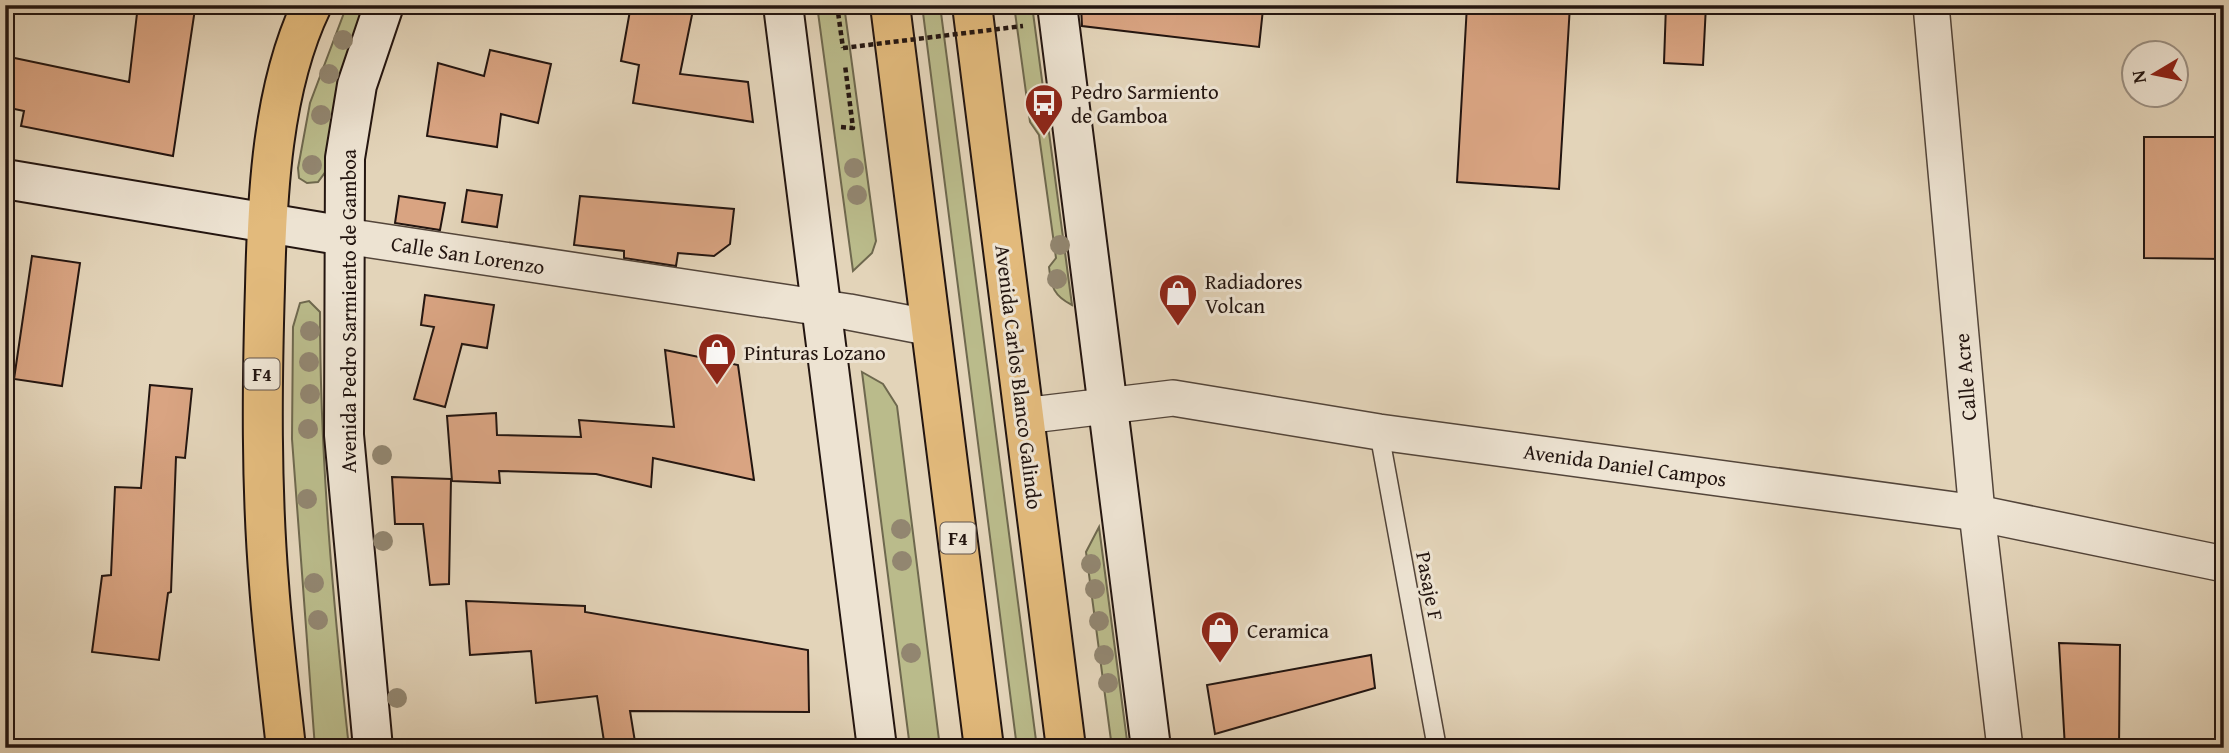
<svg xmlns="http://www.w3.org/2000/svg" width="2229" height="753" font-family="'Gentium Book Plus',serif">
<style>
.green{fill:#babb8b;stroke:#6e684e;stroke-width:2}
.building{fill:#d9a482;stroke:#231510;stroke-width:2}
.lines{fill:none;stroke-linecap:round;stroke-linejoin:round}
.lane-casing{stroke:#53453a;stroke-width:21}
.street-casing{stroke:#53453a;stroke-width:38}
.secondary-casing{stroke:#231510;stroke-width:42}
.highway-casing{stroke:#231510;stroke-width:42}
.path{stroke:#231510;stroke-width:4.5;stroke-dasharray:5 3.5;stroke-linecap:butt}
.lane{stroke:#ede3d2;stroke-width:18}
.street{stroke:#ede3d2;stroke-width:35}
.secondary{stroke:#ede3d2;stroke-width:38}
.highway{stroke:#e2ba7c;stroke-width:38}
.path-bridge{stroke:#231510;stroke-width:4.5;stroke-dasharray:5 3.5;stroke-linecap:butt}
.tree{fill:#928670}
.labels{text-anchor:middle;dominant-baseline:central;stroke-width:6;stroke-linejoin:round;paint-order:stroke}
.shield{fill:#ede3d2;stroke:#60534a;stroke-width:2}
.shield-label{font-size:19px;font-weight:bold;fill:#231510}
.poi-label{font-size:21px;fill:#231510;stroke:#ede3d2;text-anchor:start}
.street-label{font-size:21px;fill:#231510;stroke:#ede3d2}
</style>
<rect width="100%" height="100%" fill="#e3d4b9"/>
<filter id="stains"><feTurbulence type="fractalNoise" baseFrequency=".00286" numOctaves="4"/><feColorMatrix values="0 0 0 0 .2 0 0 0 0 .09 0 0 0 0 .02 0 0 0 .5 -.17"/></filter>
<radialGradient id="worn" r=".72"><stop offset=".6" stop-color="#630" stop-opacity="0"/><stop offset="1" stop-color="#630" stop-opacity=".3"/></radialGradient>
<g class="green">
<path d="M347,5H367L337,91L326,171L318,182L307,183L299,178L298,168L310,103Z"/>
<path d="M817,5H844L876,241L872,253L853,271Z"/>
<path d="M922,5H940L1037,748H1017Z"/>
<path d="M1014,5H1032L1072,305C1054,296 1051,287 1049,267L1056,258L1039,135L1030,122Z"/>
<path d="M309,301L320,312C320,459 333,601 349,748H315L292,439L293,327L300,303Z"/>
<path d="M862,372L883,384L897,406L940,748H910Z"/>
<path d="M1099,527L1128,748H1112L1086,552Z"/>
</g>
<g class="building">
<path d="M138,5L195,9L173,156L21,126L24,111L5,107V56L129,82Z"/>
<path d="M631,5H694L680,74L748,82L753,122L633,103L639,65L621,61Z"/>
<path d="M1081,5H1234L1263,9L1259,47L1082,26Z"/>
<path d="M1467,5H1570L1559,189L1457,182Z"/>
<path d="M1666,5H1706L1703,65L1664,63Z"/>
<path d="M490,50L551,64L538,123L501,114L497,147L427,136L438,63L484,76Z"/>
<path d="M2144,137H2224V259L2144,258Z"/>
<path d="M467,190L502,195L497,227L462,222Z"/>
<path d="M399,196L445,203L440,230L395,223Z"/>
<path d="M580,196L734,209L730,244L714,256L678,253L676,266L624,258V251L574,245Z"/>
<path d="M32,256L80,263L62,386L14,379Z"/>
<path d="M425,295L494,305L487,348L462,344L445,407L414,399L434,327L421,325Z"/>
<path d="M665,350L738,365L754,480L653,458L651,487L596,474L499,471L500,483L452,481L447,416L496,413L497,435L581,437L579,420L674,427Z"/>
<path d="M150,385L192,389L185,458L176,457L171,592L168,593L159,660L92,652L102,576L111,575L115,487L141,488Z"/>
<path d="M392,477L451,479L449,584L430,585L423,524H395Z"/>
<path d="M466,601L585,606V612L808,650L809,712L630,711L636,748H605L597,696L536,703L531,651L470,655Z"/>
<path d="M2059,643L2120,645L2119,748H2065Z"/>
<path d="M1371,655L1375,688L1215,734L1207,685Z"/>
</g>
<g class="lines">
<g class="lane-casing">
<path id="lane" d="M1379,432L1437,748"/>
</g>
<g class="street-casing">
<g id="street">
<path d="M1931,5L1977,513L2005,748"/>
<path d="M345,236L849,312L932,328"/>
<path d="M1023,416L1173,398L1379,432L1977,513L2224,564"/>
</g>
</g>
<g class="secondary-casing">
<g id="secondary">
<path d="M783,5L877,748"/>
<path d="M1057,5L1151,748"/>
<path d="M5,179L345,236"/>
<path d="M373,748L344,435L345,158L357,85L384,5"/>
</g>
</g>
<g class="highway-casing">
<g id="highway">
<path d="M890,5L984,748"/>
<path d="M972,5L1066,748"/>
<path d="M286,748C280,693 273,639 269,584C261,485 262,386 265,287C267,196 272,88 312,5"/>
</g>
</g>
<g class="path">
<path d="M837,5L843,48"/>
<path d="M841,127L853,128L845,65"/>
</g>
<use href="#lane" class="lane"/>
<use href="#street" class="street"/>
<use href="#secondary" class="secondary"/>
<use href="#highway" class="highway"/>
<path class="path-bridge" d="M843,48L1023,26"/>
</g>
<g class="tree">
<circle cx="343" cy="40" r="10"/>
<circle cx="329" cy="74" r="10"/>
<circle cx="321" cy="115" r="10"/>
<circle cx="312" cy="165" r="10"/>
<circle cx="854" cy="168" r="10"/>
<circle cx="857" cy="195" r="10"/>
<circle cx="1060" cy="245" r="10"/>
<circle cx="1057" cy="279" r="10"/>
<circle cx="310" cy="331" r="10"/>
<circle cx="309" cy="362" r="10"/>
<circle cx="310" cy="394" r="10"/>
<circle cx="308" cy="429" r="10"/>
<circle cx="382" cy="455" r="10"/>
<circle cx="307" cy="499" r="10"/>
<circle cx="901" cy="529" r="10"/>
<circle cx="383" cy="541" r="10"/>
<circle cx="902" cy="561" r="10"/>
<circle cx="1091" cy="564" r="10"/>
<circle cx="314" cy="583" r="10"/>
<circle cx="1095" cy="589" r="10"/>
<circle cx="318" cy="620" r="10"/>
<circle cx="1099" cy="621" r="10"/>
<circle cx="911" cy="653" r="10"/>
<circle cx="1104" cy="655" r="10"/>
<circle cx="1108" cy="683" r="10"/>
<circle cx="397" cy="698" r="10"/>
</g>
<defs>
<g id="bus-pin" transform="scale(2.0125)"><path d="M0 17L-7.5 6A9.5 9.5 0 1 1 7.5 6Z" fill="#8f2418" stroke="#ede3d2"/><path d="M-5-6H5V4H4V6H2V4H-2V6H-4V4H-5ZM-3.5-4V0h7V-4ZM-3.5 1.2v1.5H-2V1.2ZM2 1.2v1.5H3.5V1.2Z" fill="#fff"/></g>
<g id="shop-pin" transform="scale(2.0125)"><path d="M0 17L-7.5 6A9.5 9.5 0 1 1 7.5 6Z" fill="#8f2418" stroke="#ede3d2"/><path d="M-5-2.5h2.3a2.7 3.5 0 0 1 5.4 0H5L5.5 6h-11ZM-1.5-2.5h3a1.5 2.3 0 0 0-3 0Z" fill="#fff"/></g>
</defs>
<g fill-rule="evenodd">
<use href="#bus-pin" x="1044" y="103"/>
<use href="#shop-pin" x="1178" y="293"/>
<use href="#shop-pin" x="717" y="352"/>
<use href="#shop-pin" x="1220" y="630"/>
</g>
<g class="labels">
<g class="shield">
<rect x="244.5" y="358.5" width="35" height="31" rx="5"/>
<rect x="940.5" y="522.5" width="35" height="31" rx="5"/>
</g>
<g class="shield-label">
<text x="262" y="374">F4</text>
<text x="958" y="538">F4</text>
</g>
<g class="poi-label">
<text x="1071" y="91">Pedro Sarmiento<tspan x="1071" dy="24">de Gamboa</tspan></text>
<text x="1205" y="281">Radiadores<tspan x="1205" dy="24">Volcan</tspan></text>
<text x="744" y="352">Pinturas Lozano</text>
<text x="1247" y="630">Ceramica</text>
</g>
<g class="street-label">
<text transform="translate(468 255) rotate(9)">Calle San Lorenzo</text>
<text transform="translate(348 311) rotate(-90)">Avenida Pedro Sarmiento de Gamboa</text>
<text transform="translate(1019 377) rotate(83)">Avenida Carlos Blanco Galindo</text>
<text transform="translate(1965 377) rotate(-95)">Calle Acre</text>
<text transform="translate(1625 465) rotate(8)">Avenida Daniel Campos</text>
<text transform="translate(1430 586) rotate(79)">Pasaje F</text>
</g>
</g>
<rect width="2229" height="753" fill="none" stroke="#e3d4b9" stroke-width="28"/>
<rect x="7" y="7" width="2215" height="739" fill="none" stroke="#231510" stroke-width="3.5"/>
<rect x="14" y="14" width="2201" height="725" fill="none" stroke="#231510" stroke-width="2"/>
<g transform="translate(2155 74) rotate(260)"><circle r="33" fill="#ede3d2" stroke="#9c9184" stroke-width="2"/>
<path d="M0-5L12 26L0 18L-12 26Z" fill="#8f2418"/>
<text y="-10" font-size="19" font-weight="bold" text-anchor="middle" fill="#231510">N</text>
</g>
<rect width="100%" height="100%" filter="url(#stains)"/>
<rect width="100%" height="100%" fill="url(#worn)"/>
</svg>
